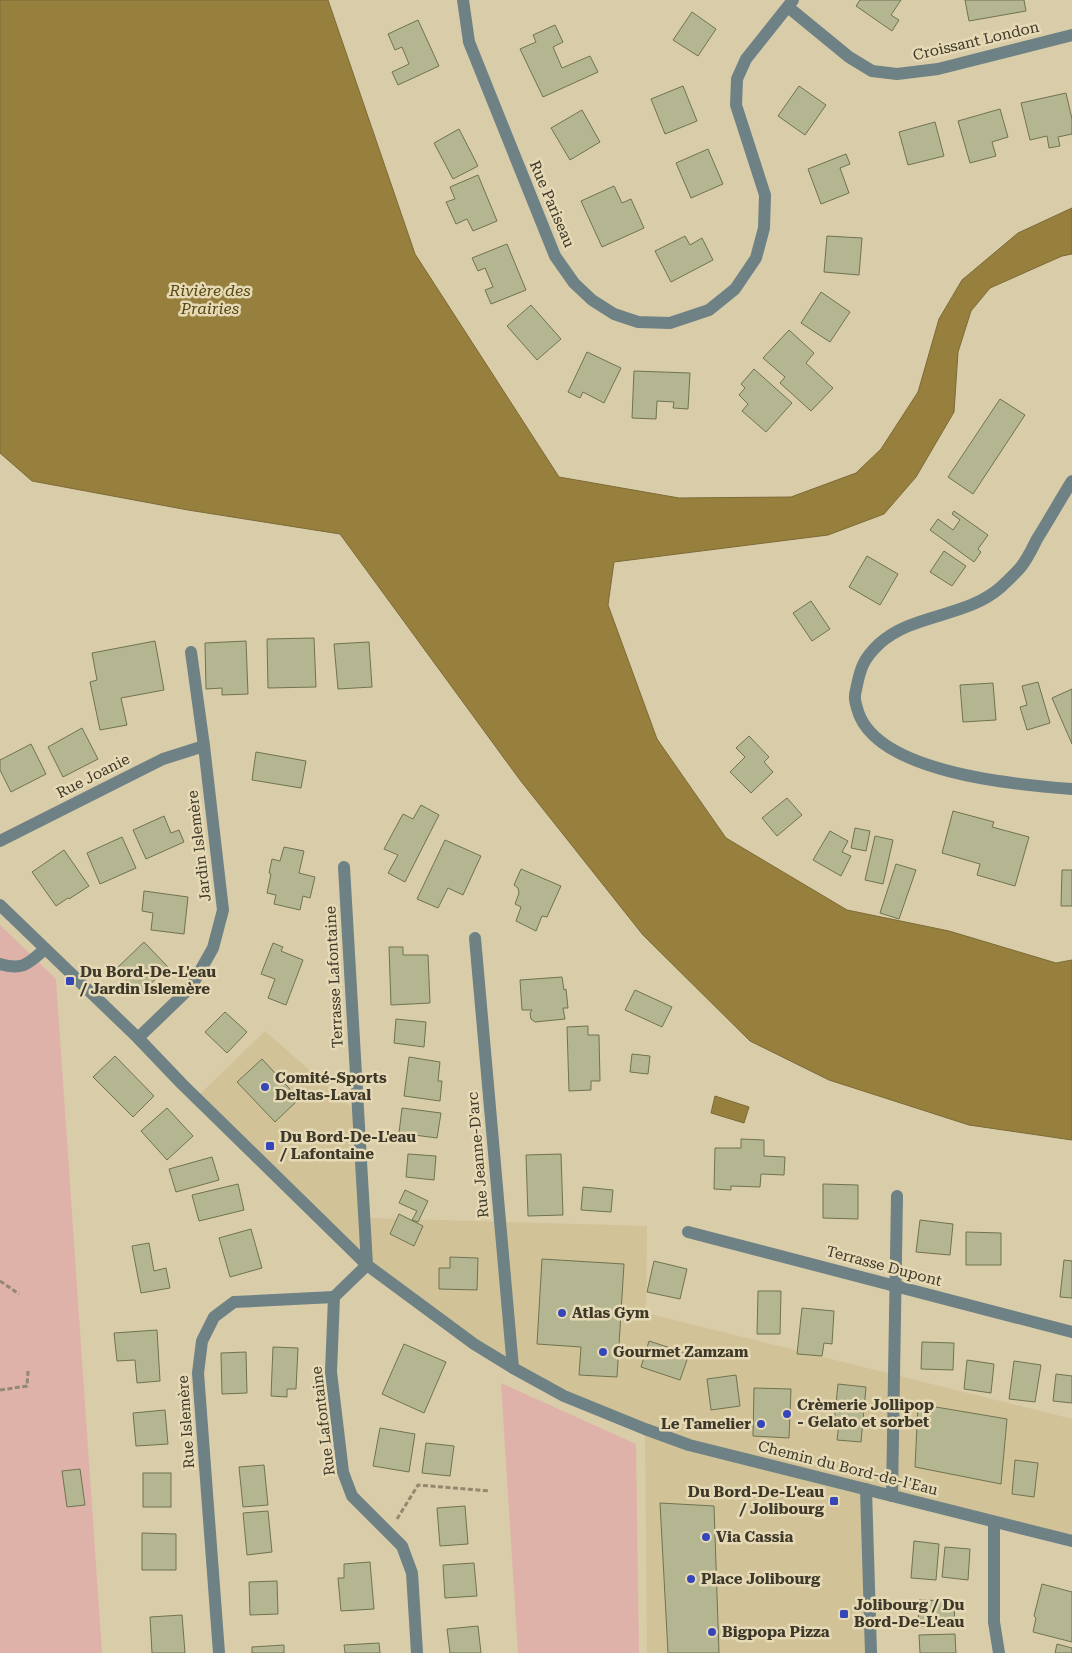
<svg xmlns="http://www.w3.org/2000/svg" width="1072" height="1653" font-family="'Roboto Serif',serif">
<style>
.built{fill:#d1c297}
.green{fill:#dfb2a9}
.water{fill:#97803d;stroke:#7c6a37}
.building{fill:#b3b691;stroke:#707350}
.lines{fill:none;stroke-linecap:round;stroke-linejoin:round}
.path{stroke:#93896f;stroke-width:3;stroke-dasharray:5 2.5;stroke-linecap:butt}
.minor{stroke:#6e8185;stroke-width:12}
.poi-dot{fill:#3546b9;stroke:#e6d9b5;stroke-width:2}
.labels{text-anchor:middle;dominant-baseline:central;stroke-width:5;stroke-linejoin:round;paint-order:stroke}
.street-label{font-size:15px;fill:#3d3829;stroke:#e6d9b5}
.poi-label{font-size:15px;font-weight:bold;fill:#3d3829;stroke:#e6d9b5;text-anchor:start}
.water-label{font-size:16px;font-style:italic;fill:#584812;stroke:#e6d9b5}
</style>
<rect width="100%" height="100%" fill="#d9cca8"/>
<path class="built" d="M265,1031L358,1113L369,1218L647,1226L646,1313L1072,1419V1541L866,1489L872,1653H647L645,1429L513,1368L367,1265L199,1095Z"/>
<g class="green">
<path d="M0,925L56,979L102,1653H0Z"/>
<path d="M501,1383L636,1444L639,1653H518Z"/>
</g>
<g class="water">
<path d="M0,0H328L415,254L559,477L679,498L791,497L856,473L881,449L918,392L939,319L962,280L1018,233L1072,208V254L1062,256L990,288L971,311L958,352L954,412L916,477L884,514L828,535L614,562L608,605L657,739L726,838L847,910L949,931L1056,963L1072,960V1140L969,1125L829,1080L750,1041L643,935L520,780L340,534L188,510L32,481L0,453Z"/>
<path d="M715,1096L749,1107L744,1123L711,1113Z"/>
</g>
<g class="building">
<path d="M860,0H901L891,15L899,20L892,31L856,6Z"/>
<path d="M965,0H1024L1026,11L969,21Z"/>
<path d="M692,12L716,29L698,56L673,40Z"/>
<path d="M418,20L439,66L398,85L392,72L409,64L402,47L395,50L388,34Z"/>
<path d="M555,25L563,42L553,47L562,68L590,56L598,72L543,97L520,49L536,42L533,35Z"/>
<path d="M683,86L697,121L665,134L651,99Z"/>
<path d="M799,86L826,105L805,135L778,116Z"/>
<path d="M1066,93L1072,119V134L1058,137L1060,146L1049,148L1047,136L1030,140L1021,103Z"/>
<path d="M1000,109L1008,137L992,142L996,156L970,163L958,121Z"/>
<path d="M582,110L600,142L570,160L551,128Z"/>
<path d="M935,122L944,156L908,165L899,132Z"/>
<path d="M459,129L478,166L453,179L434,143Z"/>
<path d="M708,149L723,184L691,198L676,163Z"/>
<path d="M846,154L850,164L840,168L849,193L821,204L808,169Z"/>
<path d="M478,175L497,221L473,231L467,219L456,224L446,202L455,199L450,187Z"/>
<path d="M614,186L622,203L631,199L644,228L602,247L581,201Z"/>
<path d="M685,236L690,245L702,238L713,260L671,282L655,251Z"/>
<path d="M827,236L862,238L859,275L824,272Z"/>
<path d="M507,244L526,290L491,304L485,290L493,287L485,268L478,271L472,258Z"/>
<path d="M821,292L850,312L830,342L801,323Z"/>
<path d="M531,305L561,339L537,360L507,326Z"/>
<path d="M789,330L814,353L806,363L833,388L811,411L780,383L785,377L763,358Z"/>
<path d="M587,352L621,368L604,403L583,392L580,398L568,392Z"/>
<path d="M754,369L792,403L766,432L742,411L748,404L739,395L745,388L741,384Z"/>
<path d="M634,371L690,373L688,409L673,408L674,402L657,401L656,419L632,418Z"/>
<path d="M1000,399L1025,415L973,494L948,477Z"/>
<path d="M954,511L988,535L978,549L981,552L974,562L930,530L938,519L953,530L960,520L952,514Z"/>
<path d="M944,551L966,566L952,586L930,572Z"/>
<path d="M867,556L898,574L880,605L849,587Z"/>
<path d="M811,601L830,629L812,641L793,613Z"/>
<path d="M314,638L316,687L268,688L267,639Z"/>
<path d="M155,641L164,690L121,698L127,725L100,730L90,682L97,680L92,653Z"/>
<path d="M246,641L248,694L222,695V688L206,689L205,643Z"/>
<path d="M369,642L372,687L338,689L334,644Z"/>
<path d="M1038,682L1050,723L1027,730L1020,707L1027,705L1022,686Z"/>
<path d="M993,683L996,720L963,722L960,685Z"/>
<path d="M1072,689V744L1052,698Z"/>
<path d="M82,728L98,759L63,777L48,747Z"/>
<path d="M749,736L769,757L764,762L773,772L751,793L730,772L745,757L736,748Z"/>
<path d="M31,744L46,774L11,792L0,770V760Z"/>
<path d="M256,752L306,761L301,788L252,780Z"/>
<path d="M787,798L802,815L777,836L762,818Z"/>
<path d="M421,805L439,815L405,882L388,873L398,855L384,849L403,814L413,819Z"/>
<path d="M953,811L994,822L992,827L1029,837L1015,886L977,875L980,864L942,853Z"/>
<path d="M164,816L171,833L179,830L184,842L146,859L133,830Z"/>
<path d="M855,828L870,831L866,851L851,848Z"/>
<path d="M830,831L848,841L842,852L851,856L841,876L813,860Z"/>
<path d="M875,836L893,840L883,884L865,880Z"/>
<path d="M122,837L136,868L100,884L87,853Z"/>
<path d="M445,840L481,856L463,895L448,888L438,908L417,899Z"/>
<path d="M284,847L304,851L299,873L315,877L310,898L303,896L300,910L274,904L276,895L267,893L271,874L269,873L272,859L280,861Z"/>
<path d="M64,850L89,886L69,899L68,898L56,906L32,872Z"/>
<path d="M896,864L916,870L899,919L880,913Z"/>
<path d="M521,869L561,886L547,917L542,916L536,931L516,921L521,907L515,904L519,893L518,888L514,885Z"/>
<path d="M1062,870H1072V906H1061Z"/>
<path d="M144,891L188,897L184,934L151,930L153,913L142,911Z"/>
<path d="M144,942L168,967L140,994L116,969Z"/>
<path d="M273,943L283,947L281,951L303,960L286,1005L268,998L275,979L261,974Z"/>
<path d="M389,947H403V955H428L430,1003L391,1005Z"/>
<path d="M562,977L564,990L566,989L568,1008H563L565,1019L535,1022L531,1019L530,1013L532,1010H522L520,980Z"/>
<path d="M635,990L672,1007L662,1027L625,1010Z"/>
<path d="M225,1012L247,1032L227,1053L205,1032Z"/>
<path d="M396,1019L426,1022L424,1047L394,1043Z"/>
<path d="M588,1026V1035H599L600,1081H591V1090L569,1091L567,1027Z"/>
<path d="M632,1054L650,1056L648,1074L630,1072Z"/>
<path d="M115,1056L154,1096L133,1117L93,1077Z"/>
<path d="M409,1057L440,1062L438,1081H442L440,1101L404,1096Z"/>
<path d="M262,1059L299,1099L275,1122L237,1082Z"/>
<path d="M167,1108L193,1136L167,1160L141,1131Z"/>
<path d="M402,1108L441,1113L437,1138L399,1133Z"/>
<path d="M741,1139L764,1140V1156L785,1157L784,1175L761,1174L760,1187L731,1186V1190L714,1189L715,1148H741Z"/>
<path d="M408,1154L436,1156L434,1180L406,1177Z"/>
<path d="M561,1154L563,1215L528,1216L526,1155Z"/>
<path d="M212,1157L219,1180L176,1192L169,1169Z"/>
<path d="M238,1184L244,1210L199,1221L192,1195Z"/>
<path d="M823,1184L858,1185V1219L823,1218Z"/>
<path d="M583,1187L613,1190L611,1212L581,1210Z"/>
<path d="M405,1190L428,1201L418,1222L412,1220L417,1211L399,1203Z"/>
<path d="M399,1214L423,1226L414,1246L390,1234Z"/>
<path d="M920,1220L953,1224L950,1255L916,1252Z"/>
<path d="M251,1229L262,1268L230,1277L219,1238Z"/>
<path d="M966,1232L1001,1233V1265H966Z"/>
<path d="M149,1243L154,1271L166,1268L170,1288L141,1293L132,1246Z"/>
<path d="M450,1257L478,1258L477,1290L439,1289V1268H450Z"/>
<path d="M542,1259L624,1264L617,1377L579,1375L581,1347L537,1344Z"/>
<path d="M1064,1260L1072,1261V1298L1060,1297Z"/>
<path d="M654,1261L687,1269L680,1299L647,1292Z"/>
<path d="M758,1291H781L780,1334H757Z"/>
<path d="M802,1308L834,1311L832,1344L824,1343L822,1356L797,1354Z"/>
<path d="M157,1330L160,1381L137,1383L135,1360L117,1361L114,1333Z"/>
<path d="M649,1341L689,1354L680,1380L641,1367Z"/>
<path d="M922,1342L954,1343L953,1370L921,1369Z"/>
<path d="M404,1344L446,1362L424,1413L382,1394Z"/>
<path d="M273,1347L298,1348L296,1389H287V1397L271,1396Z"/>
<path d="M246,1352L247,1393L222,1394L221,1353Z"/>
<path d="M967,1360L994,1364L991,1393L964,1389Z"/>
<path d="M1014,1361L1041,1365L1035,1402L1009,1399Z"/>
<path d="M1056,1374L1072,1376V1403L1053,1401Z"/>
<path d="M736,1375L740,1406L711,1410L707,1379Z"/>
<path d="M838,1384L866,1387L861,1442L837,1440L839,1423H834Z"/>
<path d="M754,1388L791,1389L789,1438L753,1436Z"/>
<path d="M918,1404L1007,1419L1001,1484L915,1467Z"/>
<path d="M165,1410L168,1444L136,1446L133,1413Z"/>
<path d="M380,1428L415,1434L409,1472L373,1466Z"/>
<path d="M426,1443L454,1446L450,1476L422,1473Z"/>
<path d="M1015,1460L1038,1463L1034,1497L1012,1494Z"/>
<path d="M264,1465L268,1505L243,1507L239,1467Z"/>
<path d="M80,1469L85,1505L67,1507L62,1471Z"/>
<rect x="143" y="1473" width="28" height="34"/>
<path d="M660,1503L714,1506L719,1653H668Z"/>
<path d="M465,1506L468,1544L440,1546L437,1508Z"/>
<path d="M268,1511L272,1552L247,1555L243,1513Z"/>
<path d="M142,1533L176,1534V1570H142Z"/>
<path d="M914,1541L939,1544L936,1580L911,1578Z"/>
<path d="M945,1547L970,1549L968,1580L942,1577Z"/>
<path d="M370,1562L374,1609L341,1611L338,1578H344V1564Z"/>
<path d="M474,1563L477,1596L445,1598L443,1565Z"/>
<path d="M277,1581L278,1614L250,1615L249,1582Z"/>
<path d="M1042,1584L1072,1592V1642L1033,1632L1036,1618L1034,1616Z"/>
<path d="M919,1600L955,1601L954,1627L918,1626Z"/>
<path d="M182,1615L185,1653H152L150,1617Z"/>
<path d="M478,1626L481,1653H450L447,1629Z"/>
<path d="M955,1634L956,1653H920L919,1635Z"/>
<path d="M379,1643L380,1653H345L344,1645Z"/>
<path d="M1057,1644L1072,1648V1653H1055Z"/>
<path d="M284,1645V1653H252V1647Z"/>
</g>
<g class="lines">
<g class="path">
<path d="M0,1281L19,1294"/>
<path d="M0,1390L27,1386L28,1371"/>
<path d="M397,1519L418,1485L490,1491"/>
</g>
<g class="minor">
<path d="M463,0L469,42L555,256L574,283L592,300L614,314L638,322L670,323L709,310L735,289L756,258L764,228L765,195L736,105L737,79L746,59L793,0"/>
<path d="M788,7L849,57L872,71L897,74L938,69L1072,35"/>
<path d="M1072,481C1060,500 1049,520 1037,539C1032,549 1027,560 1020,568C1014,575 1007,581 1001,587C966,618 913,613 879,644C863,659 860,669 856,690C854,697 855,701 857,708C873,773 1017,785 1072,789"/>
<path d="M0,841L163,759L204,746"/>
<path d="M344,867L367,1265L334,1297L331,1372L343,1472L352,1496L402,1546L412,1573L417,1653"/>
<path d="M0,905L138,1038L182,1084L367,1265L474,1344L513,1368L564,1396L645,1429L689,1445L1072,1541"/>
<path d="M475,938L513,1368"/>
<path d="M0,964C23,971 29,963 45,949"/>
<path d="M138,1038L191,987L213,948L223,910L204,746L191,652"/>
<path d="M688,1232L1072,1332"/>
<path d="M866,1489L871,1653"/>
<path d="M892,1496L897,1196"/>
<path d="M994,1522V1622L999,1653"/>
<path d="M219,1653L198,1373L202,1341L214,1317L234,1302L334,1297"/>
</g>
</g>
<g class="poi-dot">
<rect x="65" y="976" width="10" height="10" rx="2.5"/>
<circle cx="265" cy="1087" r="5"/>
<rect x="265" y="1141" width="10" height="10" rx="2.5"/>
<circle cx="562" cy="1313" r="5"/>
<circle cx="603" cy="1352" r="5"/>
<circle cx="787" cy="1414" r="5"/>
<circle cx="761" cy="1424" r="5"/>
<rect x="829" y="1496" width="10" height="10" rx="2.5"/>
<circle cx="706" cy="1537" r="5"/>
<circle cx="691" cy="1579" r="5"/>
<rect x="839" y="1609" width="10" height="10" rx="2.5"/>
<circle cx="712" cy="1632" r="5"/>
</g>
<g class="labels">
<g class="street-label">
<text transform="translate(976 41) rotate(-13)">Croissant London</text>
<text transform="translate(552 204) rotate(67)">Rue Pariseau</text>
<text transform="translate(93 776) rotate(-27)">Rue Joanie</text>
<text transform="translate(199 846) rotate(-97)">Jardin Islemère</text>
<text transform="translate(334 977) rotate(-93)">Terrasse Lafontaine</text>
<text transform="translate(478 1155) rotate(-95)">Rue Jeanne-D'arc</text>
<text transform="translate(884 1266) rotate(15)">Terrasse Dupont</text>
<text transform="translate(323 1421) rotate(-97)">Rue Lafontaine</text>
<text transform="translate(186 1422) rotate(-94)">Rue Islemère</text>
<text transform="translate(848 1468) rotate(14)">Chemin du Bord-de-l'Eau</text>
</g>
<g class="poi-label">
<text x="80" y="972">Du Bord-De-L'eau<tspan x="80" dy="17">/ Jardin Islemère</tspan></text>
<text x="275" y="1078">Comité-Sports<tspan x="275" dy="17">Deltas-Laval</tspan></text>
<text x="280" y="1137">Du Bord-De-L'eau<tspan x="280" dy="17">/ Lafontaine</tspan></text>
<text x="572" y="1313">Atlas Gym</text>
<text x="613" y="1352">Gourmet Zamzam</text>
<text x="797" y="1405">Crèmerie Jollipop<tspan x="797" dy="17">- Gelato et sorbet</tspan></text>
<text x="751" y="1424" text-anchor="end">Le Tamelier</text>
<text x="824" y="1492" text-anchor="end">Du Bord-De-L'eau<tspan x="824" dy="17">/ Jolibourg</tspan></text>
<text x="716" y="1537">Via Cassia</text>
<text x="701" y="1579">Place Jolibourg</text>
<text x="854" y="1605">Jolibourg / Du<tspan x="854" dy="17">Bord-De-L'eau</tspan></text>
<text x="722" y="1632">Bigpopa Pizza</text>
</g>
<g class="water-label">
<text x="210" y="290">Rivière des<tspan x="210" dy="18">Prairies</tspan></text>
</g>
</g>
</svg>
